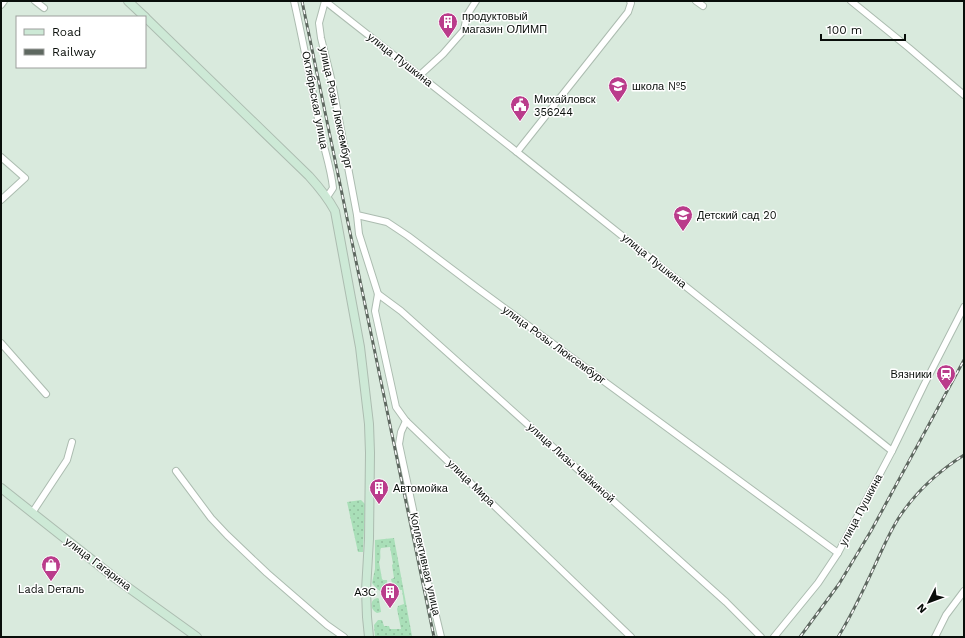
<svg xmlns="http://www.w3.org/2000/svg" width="965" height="638" font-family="'Work Sans',sans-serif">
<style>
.grass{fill:url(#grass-dots)}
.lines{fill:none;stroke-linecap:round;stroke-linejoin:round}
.minor-casing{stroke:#acbcb0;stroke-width:8}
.secondary-casing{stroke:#acbcb0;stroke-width:10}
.minor{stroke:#fff;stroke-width:6}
.secondary{stroke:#cde9d6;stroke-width:8}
.rail-casing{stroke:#5e6860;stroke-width:3}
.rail{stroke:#fff;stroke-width:1.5;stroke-dasharray:4.5;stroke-linecap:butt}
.labels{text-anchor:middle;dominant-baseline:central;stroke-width:3;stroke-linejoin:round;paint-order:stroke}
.poi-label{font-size:11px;fill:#090e0a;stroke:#fff;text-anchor:start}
.street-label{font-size:11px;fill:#090e0a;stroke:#fff}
</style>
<defs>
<pattern id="grass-dots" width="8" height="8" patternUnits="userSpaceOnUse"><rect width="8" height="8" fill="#a9dfb8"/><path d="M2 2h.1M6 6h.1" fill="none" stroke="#90be9d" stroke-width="1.8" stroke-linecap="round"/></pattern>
</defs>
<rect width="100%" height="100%" fill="#d9eadd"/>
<g class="grass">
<path d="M361,500L365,504L363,552H358L347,502Z"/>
<path d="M394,538L412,636L397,637H375L374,625L378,620H382L384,626H389L390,629H401L397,609L398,606L404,604L402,590H396L393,588L391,579L394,578L392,565L393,564L390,547L381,548C379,552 382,558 379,562L382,579L383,580H387L388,592C379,592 378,590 372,583L375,569V540Z"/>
<path d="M378,598L379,599L381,612L377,613C370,610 369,599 378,598Z"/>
</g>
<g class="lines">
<g class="minor-casing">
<g id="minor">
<path d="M35,1L44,8"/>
<path d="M294,1C304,45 312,89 321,134C325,152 331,169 333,188L327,197"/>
<path d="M325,1L319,23L321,38L332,82L357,215L387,222L408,236L477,288L838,553"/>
<path d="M325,1L517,152L892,451"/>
<path d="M696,1L703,6"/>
<path d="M851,1L909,48L964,95"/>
<path d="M1,5L4,1"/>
<path d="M420,75L443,54L464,30L467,15L476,1"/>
<path d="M517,152L628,12L631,3L630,1"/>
<path d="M1,157L25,178L1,200"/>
<path d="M357,215L359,234L378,294L375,311L396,407L406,421L631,637"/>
<path d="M378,294L401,311L726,602L761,637"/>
<path d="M1,343L46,394"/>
<path d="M406,421L401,432L399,444L414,514L419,545L441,637"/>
<path d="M176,471L211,518L227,535L267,573L327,625L344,637"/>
<path d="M32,513L67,460L72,442"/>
<path d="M774,637L818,583L838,553L892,451L924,385L964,307"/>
<path d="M935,637L946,615L964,591"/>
</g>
</g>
<g class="secondary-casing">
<g id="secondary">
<path d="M128,1L145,17"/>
<path d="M145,17L309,176C319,187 328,198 335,211L360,347L369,424L370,453L369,539L366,590L367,617L369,637"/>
<path d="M1,488L115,578L197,637"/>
</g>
</g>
<use href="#minor" class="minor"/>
<use href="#secondary" class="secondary"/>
<g class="rail-casing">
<g id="rail">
<path d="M302,1L434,637"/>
<path d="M800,637L839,584L871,531L964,360"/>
<path d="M838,637C855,610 868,580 881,552C886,541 892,529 898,519C914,494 939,471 964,455"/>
</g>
</g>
<use href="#rail" class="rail"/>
</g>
<defs>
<g id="building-pin" transform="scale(1)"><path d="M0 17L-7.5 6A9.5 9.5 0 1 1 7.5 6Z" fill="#ba3c8b" stroke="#fff"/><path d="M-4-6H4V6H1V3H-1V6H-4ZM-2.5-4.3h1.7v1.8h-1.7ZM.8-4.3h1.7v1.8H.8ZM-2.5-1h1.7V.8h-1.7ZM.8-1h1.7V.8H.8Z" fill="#fff"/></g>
<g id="school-pin" transform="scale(1)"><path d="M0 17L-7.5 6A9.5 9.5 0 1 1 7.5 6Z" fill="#ba3c8b" stroke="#fff"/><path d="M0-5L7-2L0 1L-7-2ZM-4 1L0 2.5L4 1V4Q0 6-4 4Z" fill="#fff"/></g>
<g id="civic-pin" transform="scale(1)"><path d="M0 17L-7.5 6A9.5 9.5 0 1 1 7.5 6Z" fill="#ba3c8b" stroke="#fff"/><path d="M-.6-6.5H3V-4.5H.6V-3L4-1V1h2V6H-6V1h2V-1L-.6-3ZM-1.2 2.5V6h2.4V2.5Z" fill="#fff"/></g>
<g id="station-pin" transform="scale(1)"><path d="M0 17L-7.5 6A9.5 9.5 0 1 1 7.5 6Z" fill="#ba3c8b" stroke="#fff"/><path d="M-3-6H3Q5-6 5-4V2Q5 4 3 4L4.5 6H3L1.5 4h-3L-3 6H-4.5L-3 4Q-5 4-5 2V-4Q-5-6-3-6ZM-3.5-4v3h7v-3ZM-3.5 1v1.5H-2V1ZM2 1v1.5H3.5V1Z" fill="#fff"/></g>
<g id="shop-pin" transform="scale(1)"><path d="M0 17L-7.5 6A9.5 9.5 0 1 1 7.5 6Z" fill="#ba3c8b" stroke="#fff"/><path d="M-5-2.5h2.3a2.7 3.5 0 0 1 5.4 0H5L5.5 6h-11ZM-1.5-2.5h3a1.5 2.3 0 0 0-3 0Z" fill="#fff"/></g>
</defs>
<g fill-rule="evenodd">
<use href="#building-pin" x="448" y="22"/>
<use href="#school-pin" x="618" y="86"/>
<use href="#civic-pin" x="520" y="105"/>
<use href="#school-pin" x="683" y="215"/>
<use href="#station-pin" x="946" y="374"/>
<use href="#building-pin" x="379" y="488"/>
<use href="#shop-pin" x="51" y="565"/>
<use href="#building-pin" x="390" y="592"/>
</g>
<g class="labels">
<g class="poi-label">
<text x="462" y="16">продуктовый<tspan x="462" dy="13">магазин ОЛИМП</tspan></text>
<text x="632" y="86">школа №5</text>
<text x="534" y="99">Михайловск<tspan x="534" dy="13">356244</tspan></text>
<text x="697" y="215">Детский сад 20</text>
<text x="932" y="374" text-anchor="end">Вязники</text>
<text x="393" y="488">Автомойка</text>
<text x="51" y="589" text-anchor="middle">Lada Dеталь</text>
<text x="376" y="592" text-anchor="end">АЗС</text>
</g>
<g class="street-label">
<text transform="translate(400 60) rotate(38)">улица Пушкина</text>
<text transform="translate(315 100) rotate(79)">Октябрьская улица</text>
<text transform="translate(336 108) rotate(78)">улица Розы Люксембург</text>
<text transform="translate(654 261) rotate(39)">улица Пушкина</text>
<text transform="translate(554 345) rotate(36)">улица Розы Люксембург</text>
<text transform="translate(571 463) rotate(42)">улица Лизы Чайкиной</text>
<text transform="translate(471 483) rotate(44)">улица Мира</text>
<text transform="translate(861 510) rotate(-62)">улица Пушкина</text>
<text transform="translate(98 564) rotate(37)">улица Гагарина</text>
<text transform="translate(425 564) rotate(77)">Коллективная улица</text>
</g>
</g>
<rect width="965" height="638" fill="none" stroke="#090e0a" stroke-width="4"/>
<rect x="16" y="16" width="130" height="52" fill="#ffffff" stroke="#9d9f9d"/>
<rect x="24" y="29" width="20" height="6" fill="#cde9d6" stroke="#9d9f9d"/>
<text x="52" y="36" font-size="12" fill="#090e0a">Road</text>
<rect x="24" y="49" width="20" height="6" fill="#5e6860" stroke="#9d9f9d"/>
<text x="52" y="56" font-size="12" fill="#090e0a">Railway</text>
<g transform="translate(929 602) rotate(228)" stroke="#ffffff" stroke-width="3" paint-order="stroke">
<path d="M0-3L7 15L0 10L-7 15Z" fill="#090e0a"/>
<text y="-6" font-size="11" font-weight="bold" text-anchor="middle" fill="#090e0a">N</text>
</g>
<path d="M821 34v6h84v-6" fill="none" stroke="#090e0a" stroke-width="2"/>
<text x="827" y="34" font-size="12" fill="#090e0a" stroke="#ffffff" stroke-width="3" paint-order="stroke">100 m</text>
</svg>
